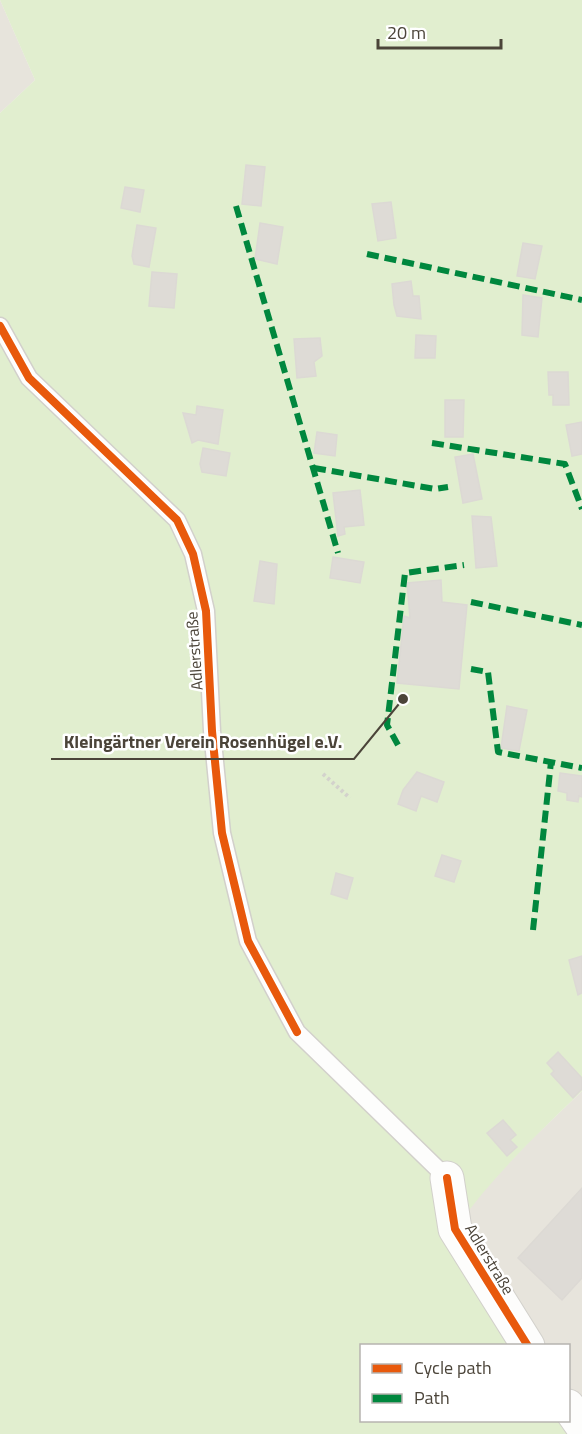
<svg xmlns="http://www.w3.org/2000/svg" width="582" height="1434" font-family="'Titillium Web',sans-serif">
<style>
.residential{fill:#e7e4dc}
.green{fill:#e1eecf}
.building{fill:#dedbd6;stroke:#dcd9d4;stroke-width:1.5}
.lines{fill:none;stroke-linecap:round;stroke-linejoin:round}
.lane-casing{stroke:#d2d0cb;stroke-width:19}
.street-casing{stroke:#d2d0cb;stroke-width:35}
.path{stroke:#d3d2cc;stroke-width:4;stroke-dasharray:3 3;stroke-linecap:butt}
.lane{stroke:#fdfdfc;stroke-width:16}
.street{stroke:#fdfdfc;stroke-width:33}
.quiet{stroke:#00873e;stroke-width:6;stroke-dasharray:12 6;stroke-linecap:butt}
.cycleway-casing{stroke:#fff;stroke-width:11}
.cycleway{stroke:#e8590c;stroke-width:8}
.labels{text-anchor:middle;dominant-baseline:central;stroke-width:5;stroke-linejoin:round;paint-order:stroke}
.street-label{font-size:16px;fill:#4b4439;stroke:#fff}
.leader{fill:none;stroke:#4b4439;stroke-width:2}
.callout-dot{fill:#4b4439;stroke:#fff;stroke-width:2}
.callout-label{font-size:18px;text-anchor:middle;font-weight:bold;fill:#4b4439;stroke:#fff;stroke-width:5;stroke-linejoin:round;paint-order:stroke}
</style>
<rect width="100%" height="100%" fill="#f4f2ee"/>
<g class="residential">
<path d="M0,0L35,80L0,113Z"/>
<path d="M582,1091V1426L569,1406L568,1346L528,1345L455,1229L479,1194L530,1141Z"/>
</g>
<path class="green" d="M0,0H582V1091C536,1135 491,1178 455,1229L528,1345L362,1346V1420H568L582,1434H0V113L35,80Z"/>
<g class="building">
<path d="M246,165L265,167L261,206L242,204Z"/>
<path d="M125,187L144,190L140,212L121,208Z"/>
<path d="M391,202L396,238L378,241L372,204Z"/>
<path d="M260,223L283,227L277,264L255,259Z"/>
<path d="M137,225L156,228L149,267L134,264L132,256Z"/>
<path d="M523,243L542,246L535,279L517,276Z"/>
<path d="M152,272L177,274L174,308L149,306Z"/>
<path d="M411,281L413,296H419L421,319L397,316L394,305L392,284Z"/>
<path d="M523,295L542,298L538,337L522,335Z"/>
<path d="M416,335L436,336L435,358H415Z"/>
<path d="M320,338L322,356L314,362L316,376L297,378L294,339Z"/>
<path d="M548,372H568L569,405H553V395H549Z"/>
<path d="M445,400H464L463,437H445Z"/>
<path d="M197,406L223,410L218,444L198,440L192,443L183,413L196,415Z"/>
<path d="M582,422V454L572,456L566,425Z"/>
<path d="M317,432L337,435L335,456L314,453Z"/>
<path d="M203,448L230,453L226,476L202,472L200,464Z"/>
<path d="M473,454L482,499L463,503L455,457Z"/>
<path d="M360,490L364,525L344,527L345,534L338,536L333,493Z"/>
<path d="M472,516L491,517L497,566L476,568Z"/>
<path d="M333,557L364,562L360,583L330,578Z"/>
<path d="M260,561L277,564L274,604L254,601Z"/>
<path d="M441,580L442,602L467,605L459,689L397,683L404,616L410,618L407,583Z"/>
<path d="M507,706L527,710L519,751L501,748Z"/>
<path d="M417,772L444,782L437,802L421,796L416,811L398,804L403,790Z"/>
<path d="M560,773L582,776V797L579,796L578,802L567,800V793L558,791Z"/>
<path d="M442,855L461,861L454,882L435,876Z"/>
<path d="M336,873L353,878L347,899L331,894Z"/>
<path d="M582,956V993L578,995L569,960Z"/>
<path d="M558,1052L582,1078V1089L573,1098L551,1074L554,1071L547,1063Z"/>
<path d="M503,1120L516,1135L510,1140L517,1147L507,1156L487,1133Z"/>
<path d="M582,1188V1278L562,1300L518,1258Z"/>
</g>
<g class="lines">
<g class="lane-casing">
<path id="lane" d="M0,326L29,378L177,520L193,554L206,611L212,731L222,833L248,941L297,1032L447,1178"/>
</g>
<g class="street-casing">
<g id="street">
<path d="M447,1178L455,1229L528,1346"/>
<path d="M568,1406L582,1426"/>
</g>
</g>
<path class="path" d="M323,774L350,798"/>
<use href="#lane" class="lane"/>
<use href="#street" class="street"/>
<g class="quiet">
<path d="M236,206L338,553"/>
<path d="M367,254L582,300"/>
<path d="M432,443L565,464L582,509"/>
<path d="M314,468L435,489L448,487"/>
<path d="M471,602L582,625"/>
<path d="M471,669L488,672L498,752L582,768"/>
<path d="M398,745L387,725L405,573L464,565"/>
<path d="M533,930L551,762"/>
</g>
<g class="cycleway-casing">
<g id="cycleway">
<path d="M0,326L29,378L177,520L193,554L206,611L212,731L222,833L248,941L297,1032"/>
<path d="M447,1178L455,1229L528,1346"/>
</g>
</g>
<use href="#cycleway" class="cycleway"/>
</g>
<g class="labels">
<g class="street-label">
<text transform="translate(194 651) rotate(-94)">Adlerstraße</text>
<text transform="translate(490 1259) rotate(59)">Adlerstraße</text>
</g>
</g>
<path class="leader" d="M403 699L354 759H51"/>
<circle class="callout-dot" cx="403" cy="699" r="6"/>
<g class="callout-label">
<text x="203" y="748">Kleingärtner Verein Rosenhügel e.V.</text>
</g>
<rect x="360" y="1344" width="210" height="78" fill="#ffffff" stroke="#b7b4b0" stroke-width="1.5"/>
<rect x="372" y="1364" width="30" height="9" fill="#e8590c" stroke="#b7b4b0" stroke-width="1.5"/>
<text x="414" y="1374" font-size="18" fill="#4b4439">Cycle path</text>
<rect x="372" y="1394" width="30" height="9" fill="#00873e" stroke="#b7b4b0" stroke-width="1.5"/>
<text x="414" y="1404" font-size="18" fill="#4b4439">Path</text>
<path d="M378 39v9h123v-9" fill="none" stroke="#4b4439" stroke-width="3"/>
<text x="387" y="39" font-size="18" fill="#4b4439" stroke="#ffffff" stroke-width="4.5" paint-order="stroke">20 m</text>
</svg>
